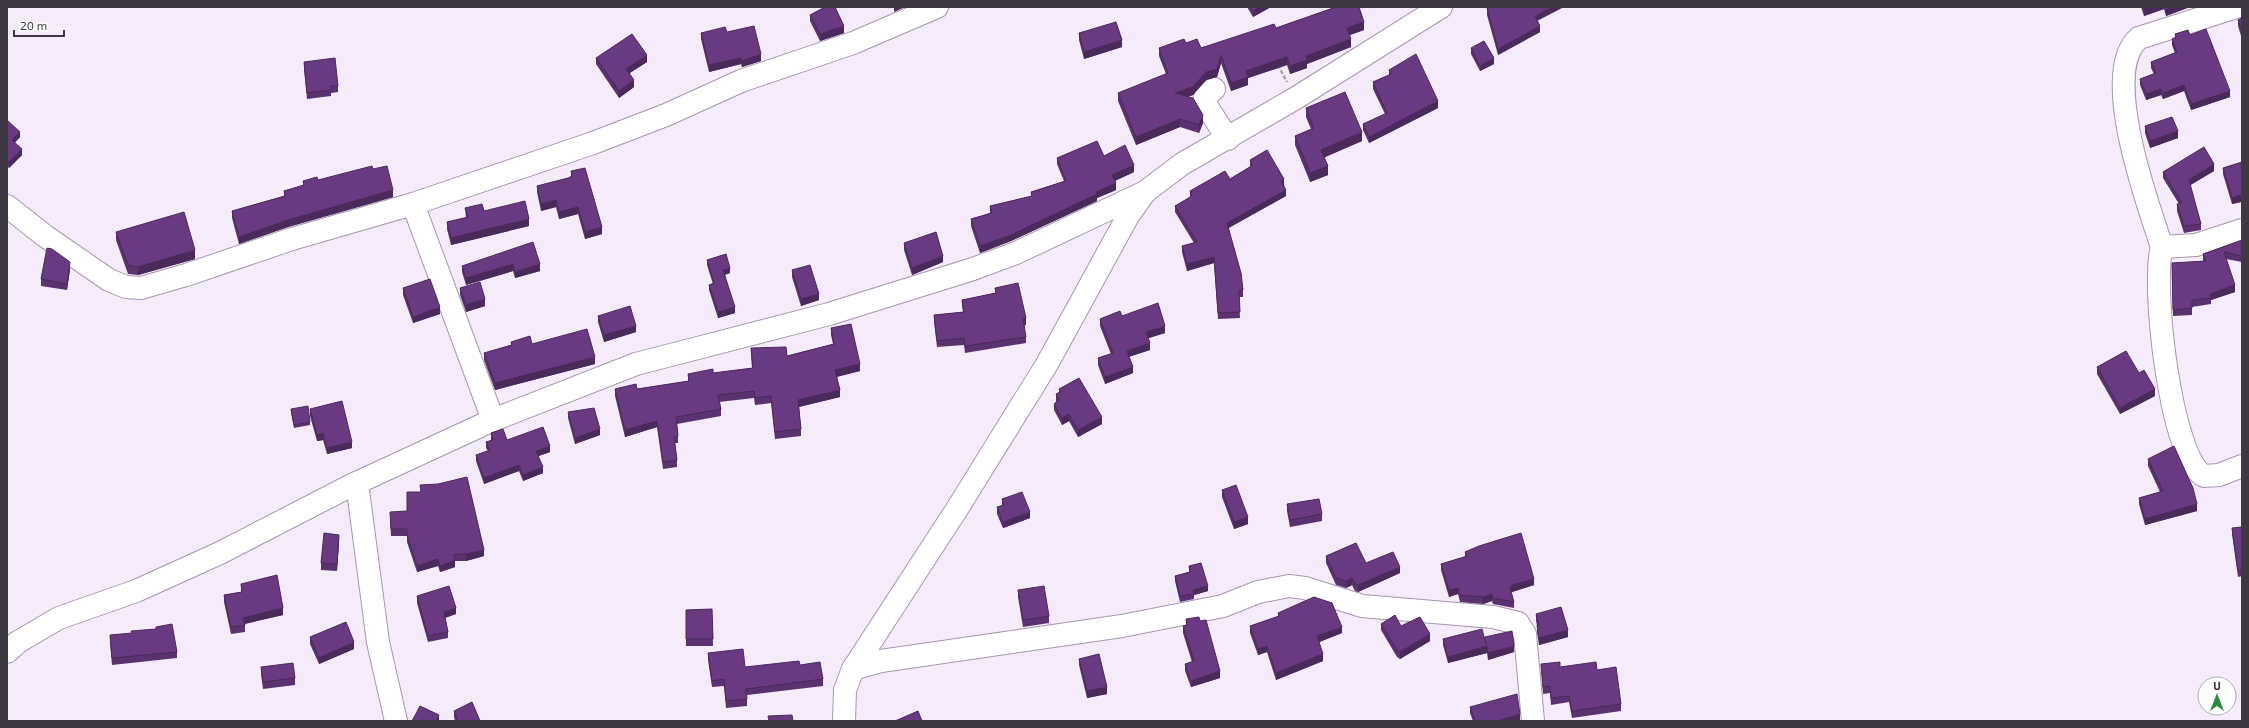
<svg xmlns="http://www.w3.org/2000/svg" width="2249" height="728" font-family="'Exo 2',sans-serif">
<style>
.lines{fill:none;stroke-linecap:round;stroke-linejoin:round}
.minor-casing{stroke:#a696af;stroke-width:24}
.path{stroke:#a8a0ae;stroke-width:2.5;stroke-dasharray:4 2;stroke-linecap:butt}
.minor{stroke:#fff;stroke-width:22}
.wall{fill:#5a3270}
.shaded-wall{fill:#4a295b}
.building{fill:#693a82;stroke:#4a295b}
</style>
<rect width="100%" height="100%" fill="#f5ebfb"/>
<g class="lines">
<g class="minor-casing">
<g id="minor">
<path d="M2236,7L2139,38C2099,71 2148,205 2162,247L2196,245L2242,230"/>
<path d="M1214,89L1205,97L1204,102L1228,139"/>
<path d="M413,204L493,420"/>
<path d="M7,206L45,236L109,280L126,287L141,288L186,275L292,239L413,204L593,143L666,115L741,81L853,43L937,7"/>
<path d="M2162,247C2151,282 2170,457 2204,476L2219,475L2242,466"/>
<path d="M357,483L378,642L396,721"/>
<path d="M7,652L18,642L59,618L136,591L220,553L350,486L493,420L636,364L829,314L973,269L1016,253L1145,192"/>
<path d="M853,669L881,661L1122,626L1223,606L1258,592L1289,586L1305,588L1362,606L1493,617L1518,623L1525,634L1533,721"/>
<path d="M844,721L845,690L853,669L957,509L1047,364L1128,216L1145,192L1182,164L1296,98L1441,7"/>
</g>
</g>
<path class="path" d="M1278,65L1287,82"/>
<use href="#minor" class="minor"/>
</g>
<g class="wall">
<path d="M1247,7H1271L1253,17Z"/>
<path d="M1333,7H1359L1364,30L1350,35L1351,47L1307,64V68L1290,74L1287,65L1248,78V85L1231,91L1221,63L1217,77L1206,80L1193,95L1187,97L1203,123L1199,133L1180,127L1136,145L1118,101V93L1166,74L1159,56V48L1186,43L1201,48L1276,28L1333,8Z"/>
<path d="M2141,7H2190L2166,16L2164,9L2144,16Z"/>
<path d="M1487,8L1537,21L1540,32L1498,55L1487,15Z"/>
<path d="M810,15L844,33L820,41L810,21Z"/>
<path d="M2242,18V39L2238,26V20Z"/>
<path d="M727,32L761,61L742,67L741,64L709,72L701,39V33Z"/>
<path d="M1079,33L1122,47L1084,59L1079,40Z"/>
<path d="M2175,34L2190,35L2230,97L2191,110L2184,91L2163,99L2161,95L2146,100L2140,85V79L2154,74L2151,68V62L2175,53L2172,45V39L2175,38Z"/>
<path d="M1471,48L1494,64L1480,71L1471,54Z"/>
<path d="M596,58L647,62L630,73L634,87L619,98L596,64Z"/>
<path d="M304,62L338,86V92L331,93V96L307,99L304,69Z"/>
<path d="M1389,70L1438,108L1369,143L1363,130V124L1385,114L1373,89V82L1389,75Z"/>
<path d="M1306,108L1362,141L1324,157L1328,175L1310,182L1295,145V136L1311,129L1306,117Z"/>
<path d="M7,122L20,137L14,143L22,155L9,168L7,166Z"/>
<path d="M2145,126L2178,138L2150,148L2145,133Z"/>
<path d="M1104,156L1134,172L1115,181L1116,190L1097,198V201L1011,241L980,253L971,226V219L990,213V206L1031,196V192L1064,181L1057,164V158Z"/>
<path d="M1250,160L1284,185L1286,196L1228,228L1243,290V297H1239L1240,318L1218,319L1214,263L1187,271L1182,252V246L1194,243L1175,212V206L1190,197V191L1230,179L1250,167Z"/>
<path d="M2242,162V206L2241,202L2232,204L2223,174V168Z"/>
<path d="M373,169L393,197L288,227L239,244L232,218V211L284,196V191L303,185V181L318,180Z"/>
<path d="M571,171L602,234L585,239L578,214L559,219L556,207L541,211L537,192V186L568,178L571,177Z"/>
<path d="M2214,171L2190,185L2201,224V230L2184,233L2177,211V204H2179L2163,178V172Z"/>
<path d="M465,208L529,226L451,245L447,229V222L466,218Z"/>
<path d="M116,232L195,259L138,275L128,274L116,240Z"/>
<path d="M2242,240V262L2226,259L2235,292L2211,300V304L2192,307V315L2173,316L2172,263L2203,261V254Z"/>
<path d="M904,243L943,262L912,275L904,250Z"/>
<path d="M707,260L730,273L725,275L735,313L718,318L709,290V285L713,284L707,265Z"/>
<path d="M540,264V271L515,278L513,271L466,285L462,272V266Z"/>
<path d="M70,269L67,290L41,286V279Z"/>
<path d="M792,270L819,300L801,306L792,277Z"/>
<path d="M403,288L440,314L413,323L403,295Z"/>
<path d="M460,288L485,306L466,312L460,295Z"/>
<path d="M995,288L1026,325H1024L1026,337V343L965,353L964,345L937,347L934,321V315L963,312L962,306V300L995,293Z"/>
<path d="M598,316L636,332L604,342L598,322Z"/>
<path d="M1122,316L1165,333L1148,338L1150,350L1129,357L1133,373L1105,384L1098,365V358L1111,354L1100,326V319Z"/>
<path d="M831,328L860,371L837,377L840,397L799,407L801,429V436L775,439L771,403L755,405L754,398L719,402L721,409V416L677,424L678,436V443H675L677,460V467L663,469L657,427L625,437L615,396V389H637L688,381V374L713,373L752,368L751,355V348L787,356L833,344L831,335Z"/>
<path d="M511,342L532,344L595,364L495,390L484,360V353L511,345Z"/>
<path d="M2097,367L2139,373L2155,396L2120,414L2097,374Z"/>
<path d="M1059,389L1102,424L1078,437L1069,421L1062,425L1054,410V404L1056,402V394L1059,392Z"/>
<path d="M291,409L310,422V425L294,428L291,412Z"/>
<path d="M310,409L352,448L327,454L323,440L317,441L310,416Z"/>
<path d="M568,412L600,435L575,444L568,418Z"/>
<path d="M491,433L507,440L550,452L538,456L543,473L523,481L519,471L484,484L476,461V455L488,451L486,448V442L491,440Z"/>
<path d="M2148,459L2197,511L2145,525L2139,504V498L2160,492L2148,466Z"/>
<path d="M1222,490L1248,524L1234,529L1222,497Z"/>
<path d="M1002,499L1030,518L1003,528L997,514V507L1002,506Z"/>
<path d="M1287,504L1322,514V521L1290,527L1287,511Z"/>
<path d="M390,518L484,556L466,561H455V567L440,572L438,566L417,572L407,542V536H391Z"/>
<path d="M2242,527V576L2238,577L2232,534V528Z"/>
<path d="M339,541L337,571L321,570V563Z"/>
<path d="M1465,552L1534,585L1512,592H1511L1514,602V608L1493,604L1492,601L1483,604L1460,602L1458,594L1449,597L1441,570V564L1465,557Z"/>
<path d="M1326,556L1366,563L1400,573L1358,592L1355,591L1352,585L1346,588L1336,585L1326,563Z"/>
<path d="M1189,566L1208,591L1194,595V599L1180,602L1175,581V576L1189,572Z"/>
<path d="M241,584L283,615L245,624V632L231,634L224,602V595L241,592Z"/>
<path d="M1018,590L1049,616V623L1023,627L1018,597Z"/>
<path d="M417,596L456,614L445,618L448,632V638L428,642L417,603Z"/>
<path d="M712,609L713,646H686V610Z"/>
<path d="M1278,613L1342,633L1319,642L1323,661L1276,680L1267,652L1258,655L1250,633V626L1278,617Z"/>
<path d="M1536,614L1568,637L1539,645L1537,632V625L1536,621Z"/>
<path d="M1186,619L1200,621L1220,678L1191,687L1185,671V664L1192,662L1183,633V626L1186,625Z"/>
<path d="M1381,624L1401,626L1430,641L1400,659L1397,657L1381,630Z"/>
<path d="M110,635L177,652V658L112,665L110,642Z"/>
<path d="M310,637L354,649L319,664L310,644Z"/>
<path d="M1443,639L1485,640L1514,652L1488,660L1487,653L1448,663L1443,645Z"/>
<path d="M708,653L745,667L800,665L823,679V686L747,695V706L726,708L724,686L712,687L708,660Z"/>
<path d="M1079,659L1107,694L1087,698L1079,665Z"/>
<path d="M1541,664L1560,667L1597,670L1621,704V711L1572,718L1569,702L1551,705L1550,693L1543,694Z"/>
<path d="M261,667L295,678V685L263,689L261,674Z"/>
<path d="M1470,707L1520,720L1516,721H1473L1470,713Z"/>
<path d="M454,711L480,721H455L454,717Z"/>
</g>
<g class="shaded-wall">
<path d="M894,7H905L894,12Z"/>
<path d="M1260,7H1271L1253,17V11Z"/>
<path d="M1552,7H1564L1535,22V16Z"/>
<path d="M2151,7H2164V9L2144,16V9Z"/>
<path d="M2173,7H2190L2166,16V10Z"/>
<path d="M1364,22V30L1347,36V28Z"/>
<path d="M844,26V33L820,41V34Z"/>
<path d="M1540,26V32L1498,55V49Z"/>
<path d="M1351,39V47L1307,64V68L1290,74V66L1306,56Z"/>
<path d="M1122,40V47L1084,59V52Z"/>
<path d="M761,54V61L742,67V61Z"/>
<path d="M647,55V62L626,75V69Z"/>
<path d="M1221,55V63L1217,77L1206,80L1193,95L1175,101V93Z"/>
<path d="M1287,57V65L1248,78V85L1231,91V83L1246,71Z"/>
<path d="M741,58V64L709,72V65Z"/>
<path d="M1494,58V64L1480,71V66Z"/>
<path d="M634,80V87L619,98V91Z"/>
<path d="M2184,85V91L2163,99V93Z"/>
<path d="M2161,89V95L2146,100V94Z"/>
<path d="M2230,91V97L2191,110V104Z"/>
<path d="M1438,101V108L1369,143V137Z"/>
<path d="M1203,115V123L1199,133V125Z"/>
<path d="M1180,119V127L1136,145V137Z"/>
<path d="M2178,131V138L2150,148V141Z"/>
<path d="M20,132V137L12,146V140Z"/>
<path d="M1362,132V141L1321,159V150Z"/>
<path d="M22,149V155L9,168V162Z"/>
<path d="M2214,164V171L2189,186V180Z"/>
<path d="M1134,165V172L1112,182V175Z"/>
<path d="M1328,166V175L1310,182V173Z"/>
<path d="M1284,179V185L1281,187V181Z"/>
<path d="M1116,183V190L1097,198V201L1011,241L980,253V246L1096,192Z"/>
<path d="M393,190V197L288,227L239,244V237L288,220Z"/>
<path d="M1286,190V196L1227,229V223Z"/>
<path d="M2241,195V202L2232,204V198Z"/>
<path d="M556,200V207L541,211V204Z"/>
<path d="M578,207V214L559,219V212Z"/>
<path d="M529,219V226L451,245V238Z"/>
<path d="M602,227V234L585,239V232Z"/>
<path d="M195,250V259L138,275V267Z"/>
<path d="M943,256V262L912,275V268Z"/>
<path d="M1214,257V263L1187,271V264Z"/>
<path d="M70,262V269L67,290V284Z"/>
<path d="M513,264V271L466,285V278Z"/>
<path d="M540,264V271L515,278V272Z"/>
<path d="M730,268V273L723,275V270Z"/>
<path d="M2235,285V292L2211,300L2210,294Z"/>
<path d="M819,294V300L801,306V299Z"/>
<path d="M485,299V306L466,312V305Z"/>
<path d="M440,307V314L413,323V317Z"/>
<path d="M735,307V313L718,318V312Z"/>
<path d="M1026,318V325L1023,326V319Z"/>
<path d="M636,326V332L604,342V335Z"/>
<path d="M1165,326V333L1146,339V332Z"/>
<path d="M1150,343V350L1127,357V351Z"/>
<path d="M595,357V364L495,390V383Z"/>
<path d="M860,364V371L835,377V370Z"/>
<path d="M1133,367V373L1105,384V377Z"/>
<path d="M2155,389V396L2120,414V408Z"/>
<path d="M840,390V397L798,407V400Z"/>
<path d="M1069,414V421L1062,425V418Z"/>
<path d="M1102,417V424L1078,437V430Z"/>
<path d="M657,421V427L625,437V430Z"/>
<path d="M600,429V435L575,444V438Z"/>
<path d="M323,433V440L317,441V435Z"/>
<path d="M352,442V448L327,454V448Z"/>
<path d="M550,446V452L536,457V451Z"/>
<path d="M519,465V471L484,484V478Z"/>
<path d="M543,467V473L523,481V475Z"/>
<path d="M2197,504V511L2145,525V519Z"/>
<path d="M1030,512V518L1003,528V522Z"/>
<path d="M1248,517V524L1234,529V522Z"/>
<path d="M339,535V541L337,571V564Z"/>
<path d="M484,550V556L466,561V554Z"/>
<path d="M438,559V566L417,572V566Z"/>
<path d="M455,560V567L440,572V566Z"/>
<path d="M1400,567V573L1358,592V585Z"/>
<path d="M1352,578V585L1346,588V581Z"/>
<path d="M1534,579V585L1512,592L1510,594V588L1512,585Z"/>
<path d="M1208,586V591L1194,595L1193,590Z"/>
<path d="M1458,588V594L1449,597V590Z"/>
<path d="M1492,594V601L1483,604V597Z"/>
<path d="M283,608V615L243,624V618Z"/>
<path d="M456,608V614L444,618V612Z"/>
<path d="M1342,627V633L1317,643V636Z"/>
<path d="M1568,630V637L1539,645V638Z"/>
<path d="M1430,634V641L1400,659V652Z"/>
<path d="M354,642V649L319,664V658Z"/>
<path d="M1267,646V652L1258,655V649Z"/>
<path d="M1487,646V653L1448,663V657Z"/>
<path d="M1514,646V652L1488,660V653Z"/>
<path d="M1323,654V661L1276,680V673Z"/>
<path d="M1220,671V678L1191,687V681Z"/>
<path d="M1107,687V694L1087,698V691Z"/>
<path d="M1520,714V720L1516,721H1497Z"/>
<path d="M439,715V721H436Z"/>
</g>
<g class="building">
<path d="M825,7H835L844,26L820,34L810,15Z"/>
<path d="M1251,7H1260L1253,11Z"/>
<path d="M1336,7H1359L1364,22L1347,28L1351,39L1306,56L1307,60L1290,66L1287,57L1246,71L1248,77L1231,83L1221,55L1217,69L1206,72L1193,87L1175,93L1193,98L1203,115L1199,125L1180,119L1136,137L1118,93L1168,73L1159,48L1184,39L1186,43L1197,39L1201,48L1274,24L1276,28Z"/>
<path d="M1490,7H1552L1535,16L1540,26L1498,49L1487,8Z"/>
<path d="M2143,7H2151L2144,9Z"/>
<path d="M2165,7H2173L2166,10Z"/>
<path d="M2242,18V32L2238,20Z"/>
<path d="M1116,22L1122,40L1084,52L1079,33Z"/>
<path d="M754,26L761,54L742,61L741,58L709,65L701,33L725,27L727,32Z"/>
<path d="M2206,29L2230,91L2191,104L2184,85L2163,93L2161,89L2146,94L2140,79L2156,73L2151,62L2177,52L2172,39L2176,37L2175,34L2188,30L2190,35Z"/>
<path d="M632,34L647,55L626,69L634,80L619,91L596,58Z"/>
<path d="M1484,41L1494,58L1480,66L1471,48Z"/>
<path d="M1416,54L1438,101L1369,137L1363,124L1387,113L1373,82L1391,74L1389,70Z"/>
<path d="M335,58L338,86H331V90L307,93L304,62Z"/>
<path d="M1345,92L1362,132L1321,150L1328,166L1310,173L1295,136L1314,128L1306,108Z"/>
<path d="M2172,117L2178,131L2150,141L2145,126Z"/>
<path d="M8,121L20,132L12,140L22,149L9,162L7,160V122Z"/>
<path d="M1097,141L1104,156L1125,145L1134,165L1112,175L1116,183L1096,192L1097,194L1011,235L980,246L971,219L992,213L990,206L1032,196L1031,192L1066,181L1057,158Z"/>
<path d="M2204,147L2214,164L2189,180L2201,224L2184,226L2177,204L2182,203L2163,172Z"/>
<path d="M1267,150L1284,179L1281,181L1286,190L1227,223L1241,273L1243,290H1239L1240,312L1218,313L1214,257L1187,264L1182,246L1197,242L1175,206L1192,196L1190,191L1225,171L1230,179L1253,165L1250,160Z"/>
<path d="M2242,162V199L2241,195L2232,198L2223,168Z"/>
<path d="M372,166L373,169L387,166L393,190L288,220L239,237L232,211L285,196L284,191L304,185L303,181L317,177L318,180Z"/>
<path d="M585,168L602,227L585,232L578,207L559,212L556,200L541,204L537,186L568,178L572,176L571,171Z"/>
<path d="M525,201L529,219L451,238L447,222L468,217L465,208L482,204L484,211Z"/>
<path d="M184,212L195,250L138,267L128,265L116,232Z"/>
<path d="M936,232L943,256L912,268L904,243Z"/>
<path d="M2242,240V256L2224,252L2235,285L2210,294L2211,298L2192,300V308L2173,310L2172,263L2206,261L2203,254Z"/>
<path d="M533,242L540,264L515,272L513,264L466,278L462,266Z"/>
<path d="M47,248L52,249L70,262L67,284L41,279Z"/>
<path d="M726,254L730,268L723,270L735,307L718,312L709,285L714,283L707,260Z"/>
<path d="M810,265L819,294L801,299L792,270Z"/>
<path d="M430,279L440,307L413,317L403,288Z"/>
<path d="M480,282L485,299L466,305L460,288Z"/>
<path d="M1018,283L1026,318L1023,319L1026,337L965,346L964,338L937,341L934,315L964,312L962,300L996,293L995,288Z"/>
<path d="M1158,303L1165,326L1146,332L1150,343L1127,351L1133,367L1105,377L1098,358L1113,353L1100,319L1120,311L1122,316Z"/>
<path d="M630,306L636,326L604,335L598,316Z"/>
<path d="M851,324L860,364L835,370L840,390L798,400L801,429L775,432L771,396L755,398L754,391L718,395L721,409L676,417L678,436L674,437L677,460L663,462L657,421L625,430L615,389L636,384L637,389L689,381L688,374L713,369V373L753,368L751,348L786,347L787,356L834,344L831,328Z"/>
<path d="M587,329L595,357L495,383L484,353L512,345L511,342L530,336L532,344Z"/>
<path d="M2126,351L2139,373L2144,370L2155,389L2120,408L2097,367Z"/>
<path d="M1079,378L1102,417L1078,430L1069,414L1062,418L1054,404L1059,400L1056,394L1061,392L1059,389Z"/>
<path d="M342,401L352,442L327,448L323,433L317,435L310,409Z"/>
<path d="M308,406L310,422L294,425L291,409Z"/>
<path d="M594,408L600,429L575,438L568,412Z"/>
<path d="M543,427L550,446L536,451L543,467L523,475L519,465L484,478L476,455L490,450L486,442L493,440L491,433L503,429L507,440Z"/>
<path d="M2174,446L2193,488L2197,504L2145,519L2139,498L2163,491L2148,459Z"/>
<path d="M467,477L484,550L466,554H454L455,560L440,566L438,559L417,566L407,535V529H391L390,512L407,511V492H421L420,485L438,484Z"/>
<path d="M1236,485L1248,517L1234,522L1222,490Z"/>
<path d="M1022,492L1030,512L1003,522L997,507L1004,505L1002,499Z"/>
<path d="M1319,499L1322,514L1290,520L1287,504Z"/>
<path d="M2242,527V570L2238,571L2232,528Z"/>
<path d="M324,533L339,535L337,564L321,563Z"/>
<path d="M1521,533L1534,579L1512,585L1510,588L1514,602L1493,598L1492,594L1483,597L1460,595L1458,588L1449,590L1441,564L1467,556L1465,552L1479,546Z"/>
<path d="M1356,543L1366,563L1393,552L1400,567L1358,585L1355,584L1352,578L1346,581L1336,578L1326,556Z"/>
<path d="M1201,563L1208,586L1193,590L1194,594L1180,596L1175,576L1190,572L1189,566Z"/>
<path d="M277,575L283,608L243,618L245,625L231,627L224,595L242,592L241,584Z"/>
<path d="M449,586L456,608L444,612L448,632L428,636L417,596Z"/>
<path d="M1044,586L1049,616L1023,620L1018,590Z"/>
<path d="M1314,597L1332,603L1342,627L1317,636L1323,654L1276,673L1267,646L1258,649L1250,626L1279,616L1278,613Z"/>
<path d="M1561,607L1568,630L1539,638L1537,625H1539L1536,614Z"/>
<path d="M712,609L713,639H686V610Z"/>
<path d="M1395,615L1401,626L1420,617L1430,634L1400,652L1397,650L1381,624Z"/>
<path d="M1199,617L1200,621L1206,620L1220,671L1191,681L1185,664L1194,661L1183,626L1187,625L1186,619Z"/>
<path d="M346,622L354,642L319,658L310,637Z"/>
<path d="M172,624L177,652L112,658L110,635L132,633L131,631L156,629V627Z"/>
<path d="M1482,629L1486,644L1485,637L1512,631L1514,646L1488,653L1487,646L1448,657L1443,639Z"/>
<path d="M743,649L745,667L799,661L800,665L820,662L823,679L746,689L747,699L726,701L724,679L712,681L708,653Z"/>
<path d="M1099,654L1107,687L1087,691L1079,659Z"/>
<path d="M1560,662V667L1596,662L1597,670L1616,667L1621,704L1572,711L1569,696L1551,698L1550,686L1543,687L1541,664Z"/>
<path d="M293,663L295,678L263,682L261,667Z"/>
<path d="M1517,694L1520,714L1497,721H1475L1470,707Z"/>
<path d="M472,702L480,721H458L454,711Z"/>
<path d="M420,706L439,715L436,721H412Z"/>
<path d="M918,711L922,721H895Z"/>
<path d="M792,715L793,721H769L768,716Z"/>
</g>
<rect width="2249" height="728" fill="none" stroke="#3e3842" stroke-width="16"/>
<g transform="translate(2217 696)"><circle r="19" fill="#fdfdfd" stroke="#b1aeb2"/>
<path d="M0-3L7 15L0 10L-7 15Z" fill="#2f8a3b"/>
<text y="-6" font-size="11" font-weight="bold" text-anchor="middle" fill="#3e3842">U</text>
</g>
<path d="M14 30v6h50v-6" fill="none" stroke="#3e3842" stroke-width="2"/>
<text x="20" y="30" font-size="12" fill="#3e3842" stroke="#fdfdfd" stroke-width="3" paint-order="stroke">20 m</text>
</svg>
